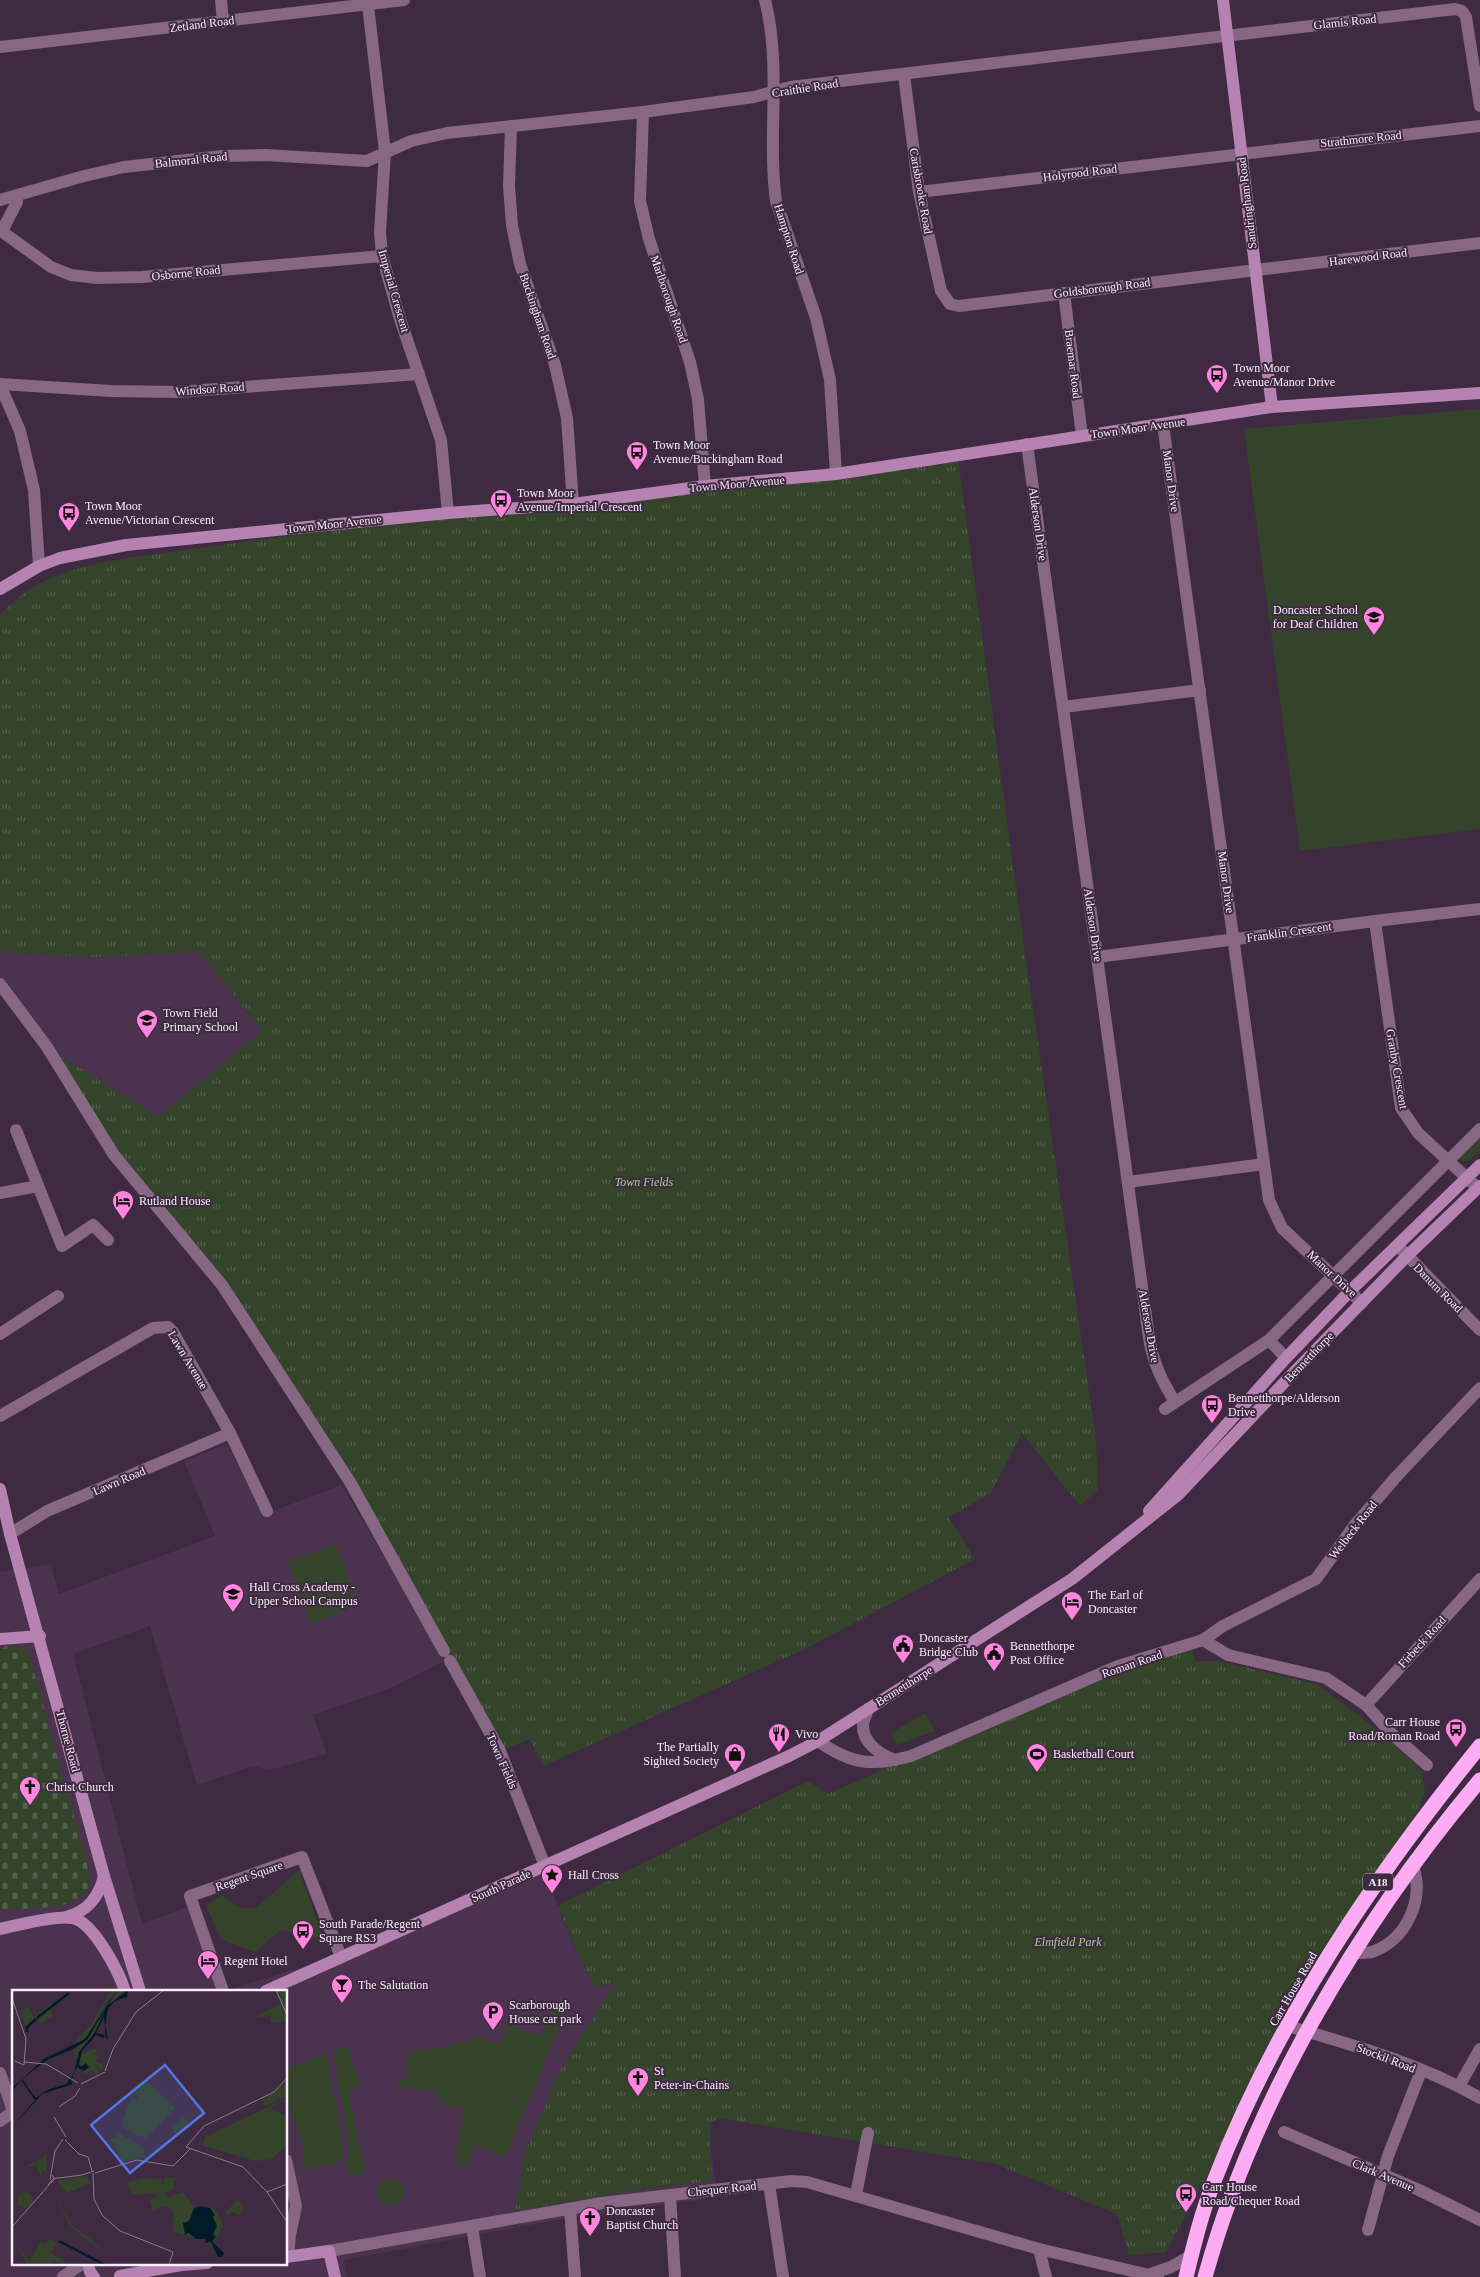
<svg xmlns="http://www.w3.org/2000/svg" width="1480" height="2277" font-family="Georgia,serif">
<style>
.built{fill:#4b324e}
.grass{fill:#33442b}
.cemetery{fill:url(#cemetery-stones)}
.park{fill:url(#park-tufts)}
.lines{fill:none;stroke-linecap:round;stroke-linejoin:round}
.street{stroke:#876784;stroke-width:12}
.secondary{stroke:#b682b2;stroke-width:12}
.highway{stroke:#fcabf5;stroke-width:15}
.labels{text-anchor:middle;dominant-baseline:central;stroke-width:4;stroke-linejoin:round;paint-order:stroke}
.shield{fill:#3f2b41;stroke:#c2b3c4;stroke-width:1}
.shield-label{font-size:11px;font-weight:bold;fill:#faedfc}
.street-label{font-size:12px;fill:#faedfc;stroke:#3f2b41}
.poi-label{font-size:12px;fill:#faedfc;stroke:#3f2b41;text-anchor:start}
.park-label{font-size:12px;font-style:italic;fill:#a6d490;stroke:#3f2b41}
.inset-river{fill:none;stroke:#001b28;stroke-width:2.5}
.inset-road{fill:none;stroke:#8a798c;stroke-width:1}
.view{fill:#5476e1;fill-opacity:0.15;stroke:#5476e1;stroke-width:2.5}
.inset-edge{fill:none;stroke:#faedfc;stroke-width:2.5}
</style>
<defs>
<pattern id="cemetery-stones" width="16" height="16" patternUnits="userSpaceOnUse" patternTransform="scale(1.25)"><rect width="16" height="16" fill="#33442b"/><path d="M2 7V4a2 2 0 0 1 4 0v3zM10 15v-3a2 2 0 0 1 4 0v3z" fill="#515f4b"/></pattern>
<pattern id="park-tufts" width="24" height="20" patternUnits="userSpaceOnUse" patternTransform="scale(1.25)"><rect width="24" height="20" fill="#33442b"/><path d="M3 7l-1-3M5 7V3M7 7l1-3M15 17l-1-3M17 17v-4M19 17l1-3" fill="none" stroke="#515f4b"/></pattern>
</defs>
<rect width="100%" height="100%" fill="#3f2b41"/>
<g class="built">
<path d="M0,952L94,957L200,952L262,1031L158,1117L47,1047L0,984Z"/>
<path d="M227,1444L263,1515L341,1485L446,1660L391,1688L313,1715L327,1754L269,1770L253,1766L197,1785L150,1626L73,1654L142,1924L195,1904L224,1991H14V2263H286V1991H225L341,1955L543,1867L563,1921L595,1988L616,1983L559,2074L515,2211L622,2192L711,2181L710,2124L711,2152L718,2197L556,2220L344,2260L347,2277H0V1572L51,1564L59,1594L215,1536L184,1461Z"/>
</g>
<g class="grass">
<path d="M1480,409V829L1300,851L1244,429Z"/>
<path d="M1480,1135V1150L1470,1159L1464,1162L1456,1159Z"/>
<path d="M336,1544L358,1606L310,1623L288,1561Z"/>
<path d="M925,1713L935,1731L897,1745L891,1733Z"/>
<path d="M299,1870L324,1940L281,1930L255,1952L221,1939L206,1905L222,1895L240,1908H256Z"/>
<path d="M556,2003L567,2008L505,2157L475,2145L467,2166L455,2164L464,2109L445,2105L433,2091L409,2087L399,2089L397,2079L409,2077L407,2052L443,2047L479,2038L500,2045L508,2024L541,2036Z"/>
<path d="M347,2046L361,2087L348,2090L365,2172L349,2176L346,2160L350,2154L333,2051Z"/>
<path d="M326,2054L345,2153L334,2165L305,2169L301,2140L286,2099V2068Z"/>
<circle cx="390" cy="2192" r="13"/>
</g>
<path class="cemetery" d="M11,1644L28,1650L90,1874C90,1878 90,1885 88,1889C75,1912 23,1908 0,1910V1649Z"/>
<g class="park">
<path d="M958,459L1026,961L1096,1439L1098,1489L1080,1506L1022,1433L990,1494L948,1517L975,1559L805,1649L543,1766L530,1739L500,1751L349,1482L222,1285L114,1155L47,1047L158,1117L262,1031L200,952L94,957L0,952V615C33,579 69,569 115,560L448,513Z"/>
<path d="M1192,1645L1195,1661H1217L1317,1684L1379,1731L1422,1771L1425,1793L1403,1846L1288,2026L1166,2252L1129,2255L1117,2214L996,2164L718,2118L710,2124L711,2181L622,2192L515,2211L525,2153L558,2074L615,1983L595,1988L557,1906L808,1781L827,1794L863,1779L911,1756L1077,1685Z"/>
</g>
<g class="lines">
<g class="street">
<path d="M221,0L223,22"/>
<path d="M765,0C782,66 767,135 776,201L816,318L830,380L836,474"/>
<path d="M368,5L385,152L380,232L382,256L400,319L441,440L448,513"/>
<path d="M0,47L404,0"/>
<path d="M904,75L919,192L941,291L950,304L959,306L1480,243"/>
<path d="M643,112L640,201L649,239L690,362L698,399L705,486"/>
<path d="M511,126L509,186L512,225L520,264L555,365L567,418L573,504"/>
<path d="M919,192L1480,126"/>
<path d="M0,200L84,176L124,167L223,156L265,155L367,161L411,141L447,133L643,112L754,97L790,87L1455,9L1462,11L1466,17L1480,106"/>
<path d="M0,230L51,267L71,275L97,278L142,277L382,256"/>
<path d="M2,231L17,202V195"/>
<path d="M1064,293L1082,436"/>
<path d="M0,384L111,391L177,392L419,374"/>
<path d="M0,385L20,431L34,490L39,566"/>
<path d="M1163,424L1269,1200L1282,1228L1362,1303"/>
<path d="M1027,444L1149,1338C1153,1363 1162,1381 1175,1402"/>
<path d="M1063,707L1200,690"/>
<path d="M1375,921L1401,1108L1418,1133L1478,1188"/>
<path d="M1097,957L1375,921L1480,909"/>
<path d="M0,984L47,1047L114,1155L222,1285L350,1482L444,1651"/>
<path d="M16,1130L62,1246L93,1225L108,1240"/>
<path d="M1128,1182L1264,1164"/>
<path d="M0,1193L38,1186"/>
<path d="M1400,1248L1480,1330"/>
<path d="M0,1334L58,1296"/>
<path d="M1269,1340L1286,1358"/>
<path d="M1165,1409L1269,1340L1480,1129"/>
<path d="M0,1416L153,1328L168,1327L173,1332L230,1433L267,1511"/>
<path d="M10,1534L47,1511L230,1433"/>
<path d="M1203,1640L1223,1626L1316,1579L1354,1526L1395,1478L1480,1388"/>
<path d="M450,1661L500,1751L545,1866"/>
<path d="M1366,1705L1480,1579"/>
<path d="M868,1709C867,1714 863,1720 863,1725C862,1743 881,1755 895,1760"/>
<path d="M818,1741C851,1764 871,1767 911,1756L1118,1666L1203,1640L1228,1655L1326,1678L1366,1705L1393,1735L1427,1765"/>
<path d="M1353,1953C1359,1953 1367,1953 1372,1952C1406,1940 1425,1900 1413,1866"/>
<path d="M223,1991L190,1896L302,1857L341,1957"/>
<path d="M1288,2026C1353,2045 1421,2064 1480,2098"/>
<path d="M0,2073L13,2111"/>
<path d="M1459,2086L1480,2049"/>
<path d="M0,2121L14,2111"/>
<path d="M1284,2132L1419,2190L1480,2220"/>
<path d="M286,2160L296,2206L290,2235L288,2257"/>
<path d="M769,2184L783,2277"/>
<path d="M670,2195L675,2277"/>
<path d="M856,2195L868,2133"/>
<path d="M570,2209L575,2277"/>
<path d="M472,2227L480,2277"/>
<path d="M1368,2230L1388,2156L1421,2071"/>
<path d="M1039,2249L1046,2277"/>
<path d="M329,2251L602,2203L791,2181L807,2182L1039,2249L1158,2277"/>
<path d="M1151,2274L1171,2267L1192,2255"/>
<path d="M63,2277L83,2263"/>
</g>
<g class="secondary">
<path d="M1223,0L1272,407"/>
<path d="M0,589L39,566L60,558L126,545L448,513L573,504L705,486L836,474L1272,407L1480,393"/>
<path d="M0,1489L10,1534L104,1876L140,1991"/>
<path d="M1149,1511L1286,1358L1350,1291L1480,1165"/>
<path d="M0,1639L40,1636"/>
<path d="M66,1917C88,1911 99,1897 104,1876"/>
<path d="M0,1929C17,1925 57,1915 72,1918C93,1921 119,1972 125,1991"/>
<path d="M266,1991L789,1756L818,1741L1072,1579L1179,1494L1297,1369L1407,1256L1480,1186"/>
<path d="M286,2257L329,2251L335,2277"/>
<path d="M88,2263L90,2272L94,2277"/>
<path d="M120,2276L181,2265L207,2263"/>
</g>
<g class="highway">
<path d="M1186,2277C1194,2244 1202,2211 1215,2179C1276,2021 1374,1877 1480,1746"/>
<path d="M1205,2277C1254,2099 1361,1921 1480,1780"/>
</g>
</g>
<defs>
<g id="bus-pin" transform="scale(1.125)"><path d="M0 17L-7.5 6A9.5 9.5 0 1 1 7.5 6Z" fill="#ff85df" stroke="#3f2b41"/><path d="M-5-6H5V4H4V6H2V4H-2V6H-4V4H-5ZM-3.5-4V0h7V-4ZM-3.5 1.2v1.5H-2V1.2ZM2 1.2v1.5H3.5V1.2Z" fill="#111"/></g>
<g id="school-pin" transform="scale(1.125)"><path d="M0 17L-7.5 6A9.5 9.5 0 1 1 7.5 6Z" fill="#ff85df" stroke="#3f2b41"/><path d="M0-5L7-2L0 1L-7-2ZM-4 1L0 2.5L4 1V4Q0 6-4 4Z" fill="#111"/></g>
<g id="hotel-pin" transform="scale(1.125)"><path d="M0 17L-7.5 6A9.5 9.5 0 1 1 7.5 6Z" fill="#ff85df" stroke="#3f2b41"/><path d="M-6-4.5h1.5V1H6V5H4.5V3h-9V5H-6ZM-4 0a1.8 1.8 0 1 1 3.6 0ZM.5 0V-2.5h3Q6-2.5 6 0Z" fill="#111"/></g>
<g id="civic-pin" transform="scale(1.125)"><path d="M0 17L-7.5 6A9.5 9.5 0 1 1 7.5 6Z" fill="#ff85df" stroke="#3f2b41"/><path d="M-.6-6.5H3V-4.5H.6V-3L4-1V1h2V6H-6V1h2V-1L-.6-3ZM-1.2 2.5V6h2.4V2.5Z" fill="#111"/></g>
<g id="restaurant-pin" transform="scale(1.125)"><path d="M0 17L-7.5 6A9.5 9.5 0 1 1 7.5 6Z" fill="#ff85df" stroke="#3f2b41"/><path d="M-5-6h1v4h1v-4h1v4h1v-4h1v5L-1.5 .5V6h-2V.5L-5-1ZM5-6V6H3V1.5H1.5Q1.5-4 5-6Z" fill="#111"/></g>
<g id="shop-pin" transform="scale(1.125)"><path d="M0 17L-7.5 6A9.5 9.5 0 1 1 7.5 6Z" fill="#ff85df" stroke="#3f2b41"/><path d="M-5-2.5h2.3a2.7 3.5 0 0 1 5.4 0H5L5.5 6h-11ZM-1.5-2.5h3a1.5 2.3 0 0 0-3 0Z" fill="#111"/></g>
<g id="stadium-pin" transform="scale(1.125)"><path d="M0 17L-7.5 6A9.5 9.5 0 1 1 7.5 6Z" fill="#ff85df" stroke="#3f2b41"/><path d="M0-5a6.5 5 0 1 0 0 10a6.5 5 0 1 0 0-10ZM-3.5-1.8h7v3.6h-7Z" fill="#111"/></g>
<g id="church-pin" transform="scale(1.125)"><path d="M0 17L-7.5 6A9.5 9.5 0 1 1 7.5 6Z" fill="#ff85df" stroke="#3f2b41"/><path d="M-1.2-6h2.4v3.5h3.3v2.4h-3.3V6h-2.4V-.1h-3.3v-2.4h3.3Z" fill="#111"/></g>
<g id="sight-pin" transform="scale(1.125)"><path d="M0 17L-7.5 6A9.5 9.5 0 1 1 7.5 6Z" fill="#ff85df" stroke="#3f2b41"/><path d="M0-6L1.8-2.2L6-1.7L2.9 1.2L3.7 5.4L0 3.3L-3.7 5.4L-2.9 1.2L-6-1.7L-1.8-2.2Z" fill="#111"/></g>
<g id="bar-pin" transform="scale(1.125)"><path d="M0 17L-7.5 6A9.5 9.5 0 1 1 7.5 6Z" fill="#ff85df" stroke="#3f2b41"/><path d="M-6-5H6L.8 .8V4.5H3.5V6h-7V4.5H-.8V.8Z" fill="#111"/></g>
<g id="parking-pin" transform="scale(1.125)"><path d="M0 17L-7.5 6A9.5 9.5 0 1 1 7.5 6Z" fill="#ff85df" stroke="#3f2b41"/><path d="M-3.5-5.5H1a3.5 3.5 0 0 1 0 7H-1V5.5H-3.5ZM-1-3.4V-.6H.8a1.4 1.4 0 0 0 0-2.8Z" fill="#111"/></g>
</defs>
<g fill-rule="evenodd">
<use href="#bus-pin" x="1217" y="375"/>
<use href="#bus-pin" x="637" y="452"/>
<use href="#bus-pin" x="501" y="500"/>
<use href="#bus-pin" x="69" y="513"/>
<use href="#school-pin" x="1374" y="617"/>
<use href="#school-pin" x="147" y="1020"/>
<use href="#hotel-pin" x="123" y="1201"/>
<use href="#bus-pin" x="1212" y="1405"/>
<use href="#school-pin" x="233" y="1594"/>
<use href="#hotel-pin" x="1072" y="1602"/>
<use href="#civic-pin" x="903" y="1645"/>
<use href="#civic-pin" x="994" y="1653"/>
<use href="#bus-pin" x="1456" y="1729"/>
<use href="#restaurant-pin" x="779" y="1734"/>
<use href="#shop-pin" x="735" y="1754"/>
<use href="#stadium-pin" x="1037" y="1754"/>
<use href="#church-pin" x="30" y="1787"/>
<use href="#sight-pin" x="552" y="1875"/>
<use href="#bus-pin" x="303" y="1931"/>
<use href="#hotel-pin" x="208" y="1961"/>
<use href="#bar-pin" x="342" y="1985"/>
<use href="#parking-pin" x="493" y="2012"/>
<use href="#church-pin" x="638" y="2078"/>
<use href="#bus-pin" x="1186" y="2194"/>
<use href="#church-pin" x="590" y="2218"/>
</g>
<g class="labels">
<rect class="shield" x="1363" y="1873.5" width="30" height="17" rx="4"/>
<g class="shield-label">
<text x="1378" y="1882">A18</text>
</g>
<g class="street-label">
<text transform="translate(1345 22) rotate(-6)">Glamis Road</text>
<text transform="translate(202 24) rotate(-7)">Zetland Road</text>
<text transform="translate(805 88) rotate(-9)">Craithie Road</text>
<text transform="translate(1361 139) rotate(-6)">Strathmore Road</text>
<text transform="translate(191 160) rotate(-6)">Balmoral Road</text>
<text transform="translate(1080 173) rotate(-7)">Holyrood Road</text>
<text transform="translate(921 191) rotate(80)">Carisbrooke Road</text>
<text transform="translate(1247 203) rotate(-97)">Sandringham Road</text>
<text transform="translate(789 239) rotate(72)">Hampton Road</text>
<text transform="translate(1368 257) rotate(-7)">Harewood Road</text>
<text transform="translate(186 273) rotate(-6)">Osborne Road</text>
<text transform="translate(1102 288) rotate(-7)">Goldsborough Road</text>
<text transform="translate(394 291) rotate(74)">Imperial Crescent</text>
<text transform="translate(669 299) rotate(71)">Marlborough Road</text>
<text transform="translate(538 316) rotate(71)">Buckingham Road</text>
<text transform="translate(1073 364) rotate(83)">Braemar Road</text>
<text transform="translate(210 389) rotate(-4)">Windsor Road</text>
<text transform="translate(1138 428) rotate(-8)">Town Moor Avenue</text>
<text transform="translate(1171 481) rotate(82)">Manor Drive</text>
<text transform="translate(737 484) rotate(-5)">Town Moor Avenue</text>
<text transform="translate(334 524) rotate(-6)">Town Moor Avenue</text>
<text transform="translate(1038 524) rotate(82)">Alderson Drive</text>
<text transform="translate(1226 882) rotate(82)">Manor Drive</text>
<text transform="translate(1093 925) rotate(82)">Alderson Drive</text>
<text transform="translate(1289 932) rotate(-8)">Franklin Crescent</text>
<text transform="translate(1397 1069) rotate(80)">Granby Crescent</text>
<text transform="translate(1332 1274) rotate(43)">Manor Drive</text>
<text transform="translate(1438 1288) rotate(45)">Danum Road</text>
<text transform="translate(1149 1326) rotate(80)">Alderson Drive</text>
<text transform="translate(1309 1357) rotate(-46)">Bennetthorpe</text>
<text transform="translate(188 1360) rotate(59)">Lawn Avenue</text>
<text transform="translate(119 1481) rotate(-23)">Lawn Road</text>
<text transform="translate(1353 1530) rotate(-52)">Welbeck Road</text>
<text transform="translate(1422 1642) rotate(-48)">Firbeck Road</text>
<text transform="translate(1132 1664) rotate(-19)">Roman Road</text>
<text transform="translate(904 1686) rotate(-32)">Bennetthorpe</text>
<text transform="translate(68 1741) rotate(75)">Thorne Road</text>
<text transform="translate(502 1761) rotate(66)">Town Fields</text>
<text transform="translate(249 1876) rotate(-19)">Regent Square</text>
<text transform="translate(501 1886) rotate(-24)">South Parade</text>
<text transform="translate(1293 1989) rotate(-60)">Carr House Road</text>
<text transform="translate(1386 2058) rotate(21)">Stockil Road</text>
<text transform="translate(1383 2175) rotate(23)">Clark Avenue</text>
<text transform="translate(722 2189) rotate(-6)">Chequer Road</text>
</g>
<g class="poi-label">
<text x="1233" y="368">Town Moor<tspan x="1233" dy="14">Avenue/Manor Drive</tspan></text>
<text x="653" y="445">Town Moor<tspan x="653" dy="14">Avenue/Buckingham Road</tspan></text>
<text x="517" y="493">Town Moor<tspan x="517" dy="14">Avenue/Imperial Crescent</tspan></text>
<text x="85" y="506">Town Moor<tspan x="85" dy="14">Avenue/Victorian Crescent</tspan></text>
<text x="1358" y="610" text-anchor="end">Doncaster School<tspan x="1358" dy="14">for Deaf Children</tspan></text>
<text x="163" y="1013">Town Field<tspan x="163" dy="14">Primary School</tspan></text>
<text x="139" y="1201">Rutland House</text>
<text x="1228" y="1398">Bennetthorpe/Alderson<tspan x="1228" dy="14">Drive</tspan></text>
<text x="249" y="1587">Hall Cross Academy -<tspan x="249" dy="14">Upper School Campus</tspan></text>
<text x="1088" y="1595">The Earl of<tspan x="1088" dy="14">Doncaster</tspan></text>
<text x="919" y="1638">Doncaster<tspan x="919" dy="14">Bridge Club</tspan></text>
<text x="1010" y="1646">Bennetthorpe<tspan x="1010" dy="14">Post Office</tspan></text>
<text x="1440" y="1722" text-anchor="end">Carr House<tspan x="1440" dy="14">Road/Roman Road</tspan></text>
<text x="795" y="1734">Vivo</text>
<text x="719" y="1747" text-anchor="end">The Partially<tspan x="719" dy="14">Sighted Society</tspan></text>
<text x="1053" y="1754">Basketball Court</text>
<text x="46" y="1787">Christ Church</text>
<text x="568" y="1875">Hall Cross</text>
<text x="319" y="1924">South Parade/Regent<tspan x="319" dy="14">Square RS3</tspan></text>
<text x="224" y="1961">Regent Hotel</text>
<text x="358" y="1985">The Salutation</text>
<text x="509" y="2005">Scarborough<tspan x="509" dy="14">House car park</tspan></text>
<text x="654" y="2071">St<tspan x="654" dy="14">Peter-in-Chains</tspan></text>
<text x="1202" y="2187">Carr House<tspan x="1202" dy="14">Road/Chequer Road</tspan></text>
<text x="606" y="2211">Doncaster<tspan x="606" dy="14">Baptist Church</tspan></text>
</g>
<g class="park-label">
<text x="644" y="1182">Town Fields</text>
<text x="1068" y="1942">Elmfield Park</text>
</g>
</g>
<g transform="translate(12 1990)">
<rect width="275" height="275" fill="#3f2b41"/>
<path d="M99,0H105L95,11L77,45L56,60L79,35ZM107,0H113L95,16L83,42L65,70L62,62L66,58H63L78,46L92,19ZM264,0H275V30L259,33V26L241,28L269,14ZM12,6L26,26L41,11L40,26L29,34ZM85,58L83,63L87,69H82L92,76L89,81L82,72L87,82L85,85L80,80L73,84L70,81L77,77L74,73L69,77L68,75L69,64ZM274,93L275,105L253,116L250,109ZM275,108L259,118L275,127V156L259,169L244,171L191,156L193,147ZM171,127L179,135L166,146L159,139ZM34,163L35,184L29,178L31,182L28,185L24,175L11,178L28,170ZM152,204L157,214L153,217L147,211L151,216L141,222L138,210ZM37,249L44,253L39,263L53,271L51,275L42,271L40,275L15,274L6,256L18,271L28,252L34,254Z" fill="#33442b"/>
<path d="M40,201L61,236L96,263L76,251L59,236Z" fill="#33442b"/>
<path d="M75,186L79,193L55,203L45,191Z" fill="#33442b"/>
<path d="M16,17L23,29L14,37L8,21ZM130,91L136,92L163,118L133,150V146L128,147L109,137L120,104L121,109L126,110L121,97ZM106,143L131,157L133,167L110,172L103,154L95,150L104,147ZM153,187L166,188L162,191L161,200L153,203L155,208L171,202L182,217H199L206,223L211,236L203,252L195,255L193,250L161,242L162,223L149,211L154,208L152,204L145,207L143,203L121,205L116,194L120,201L141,195L149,197ZM5 210a8 8 0 1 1 16 0a8 8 0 1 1-16 0ZM225,210L232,216L228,225L221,222L217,225L213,223Z" fill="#33442b"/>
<path d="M130,188L150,189V197L141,195L119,202L116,192Z" fill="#33442b"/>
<path d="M105,0L75,50L63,58L35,70L10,89L24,108L35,100L54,94L62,83L67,62L83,42L95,16L116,0L115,7L103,11L96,19L93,36L96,48L94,49L92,27L84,43L93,45L92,48L84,45L70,61L67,74L69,77L74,73L77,77L72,81L65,77L59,91L61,94L30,104L0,137L23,110L9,90L0,101V98L32,69L73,49ZM189,216L198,218L203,225L201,227L205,236L201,244L204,247L200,251L212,263L210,267H206L199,252L194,253L193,249H184L177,243L173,245L171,233L177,231L182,218Z" fill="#001b28"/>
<path class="inset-river" d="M25,28L57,3M15,42V37L24,29M47,251L93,275"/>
<path class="inset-road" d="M264,0L275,25M0,8L14,49L12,75L3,71M12,72L34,74L66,93M93,81L101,59L124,22L152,0M275,88L262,102L192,136L174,157L231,177L255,202L275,232M69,94L93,82M47,117L63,106L68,98M42,127L54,147M53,150L67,164L76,167L80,181M81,183L82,209L90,225L108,241L161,262L157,275M83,183L125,170L161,176L178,159M40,185L42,188V190L36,195L41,189L44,188H47L70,185L82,181M38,190L43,161L51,149M255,202L275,194M0,237L37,195"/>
<path class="view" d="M153,75L192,123L118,183L79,135Z"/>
<rect width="275" height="275" class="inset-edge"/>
</g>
</svg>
